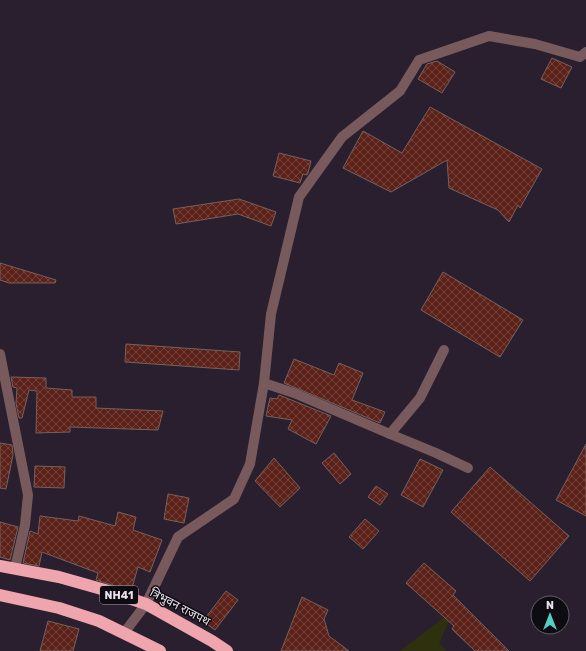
<svg xmlns="http://www.w3.org/2000/svg" width="586" height="651" font-family="Rubik,'Noto Sans Devanagari',sans-serif">
<style>
.green{fill:#2f310e}
.building{fill:url(#building-cross-hatch);stroke:#77605c}
.lines{fill:none;stroke-linecap:round;stroke-linejoin:round}
.minor{stroke:#785a5d;stroke-width:10}
.highway{stroke:#efa5ad;stroke-width:12}
.labels{text-anchor:middle;dominant-baseline:central;stroke-width:3;stroke-linejoin:round;paint-order:stroke}
.shield{fill:#0f0b12;stroke:#a8a2ab;stroke-width:1}
.shield-label{font-size:11px;font-weight:bold;fill:#e9e2ec}
.street-label{font-size:12px;fill:#e9e2ec;stroke:#0f0b12}
</style>
<defs>
<pattern id="building-cross-hatch" width="8" height="8" patternUnits="userSpaceOnUse"><rect width="8" height="8" fill="#5c2219"/><path d="M0 0l8 8M0 8l8-8" fill="none" stroke="#73423b"/></pattern>
</defs>
<rect width="100%" height="100%" fill="#291f2e"/>
<path class="green" d="M455,609L439,643L447,651H400Z"/>
<g class="building">
<path d="M552,58L572,67L561,88L541,79Z"/>
<path d="M437,61L455,72L442,93L418,79L427,64Z"/>
<path d="M430,107L542,169L520,208L518,205L509,222L498,210L449,188L447,160L391,192L343,168L363,131L402,153Z"/>
<path d="M279,153L311,161L308,173L307,175L303,174L300,183L273,176Z"/>
<path d="M239,199L276,212L271,226L238,214L176,224L173,209Z"/>
<path d="M0,263L56,280L55,283H9L0,280Z"/>
<path d="M443,272L523,320L500,357L421,310Z"/>
<path d="M126,344L240,352L239,370L125,362Z"/>
<path d="M294,359L334,375L339,363L363,373L352,400L385,412L380,423L284,383Z"/>
<path d="M11,377L46,378V388L72,390V397H96V408L163,411L158,430L70,427V432L36,433L37,391L29,390L22,418H19L16,403L17,388L13,387Z"/>
<path d="M279,395L331,416L316,444L288,429L292,420L266,416L270,398L277,399Z"/>
<path d="M0,443L12,445L13,455L6,489L0,488Z"/>
<path d="M586,444V516L556,500Z"/>
<path d="M334,453L351,474L340,484L322,463Z"/>
<path d="M274,458L300,488L280,507L255,481Z"/>
<path d="M420,459L443,470L423,507L401,495Z"/>
<path d="M35,466L65,467L64,488L34,487Z"/>
<path d="M490,467L569,536L530,581L451,512Z"/>
<path d="M376,486L388,494L380,505L368,497Z"/>
<path d="M168,494L189,498L184,523L164,519Z"/>
<path d="M118,512L136,517L133,530L162,540L150,572L138,567L131,591L96,580L98,573L42,552L39,566L23,563L30,531L38,534L40,516L78,521L79,516L115,526Z"/>
<path d="M365,519L379,531L363,549L349,537Z"/>
<path d="M0,522L18,527L10,560L0,557Z"/>
<path d="M424,563L456,591L453,595L509,651H475L452,629L454,626L406,583Z"/>
<path d="M226,591L238,600L215,630L203,621Z"/>
<path d="M302,597L328,610L324,619L329,636L349,651H281Z"/>
<path d="M48,621L79,629L73,651H40Z"/>
</g>
<g class="lines">
<g class="minor">
<path d="M0,354L28,495L25,525L15,568"/>
<path d="M264,383L294,393L390,434L420,398L444,350"/>
<path d="M390,434L436,453L468,468"/>
<path d="M124,633L146,604L178,537L234,499L250,464L264,383L271,314L299,197L342,137L400,91L419,60L489,36L535,44L580,57L586,52"/>
</g>
<g class="highway">
<path d="M0,566L59,577L105,590L146,604L212,641L227,651"/>
<path d="M0,595L59,608L99,621L160,651"/>
</g>
</g>
<g class="labels">
<rect class="shield" x="100" y="586" width="38" height="18" rx="3"/>
<g class="shield-label">
<text x="119" y="595">NH41</text>
</g>
<g class="street-label">
<text transform="translate(180 607) rotate(28)">त्रिभुवन राजपथ</text>
</g>
</g>
<g transform="translate(550 615)"><circle r="19" fill="#0f0b12" stroke="#666169"/>
<path d="M0-3L7 15L0 10L-7 15Z" fill="#56cec4"/>
<text y="-6" font-size="11" font-weight="bold" text-anchor="middle" fill="#e9e2ec">N</text>
</g>
</svg>
